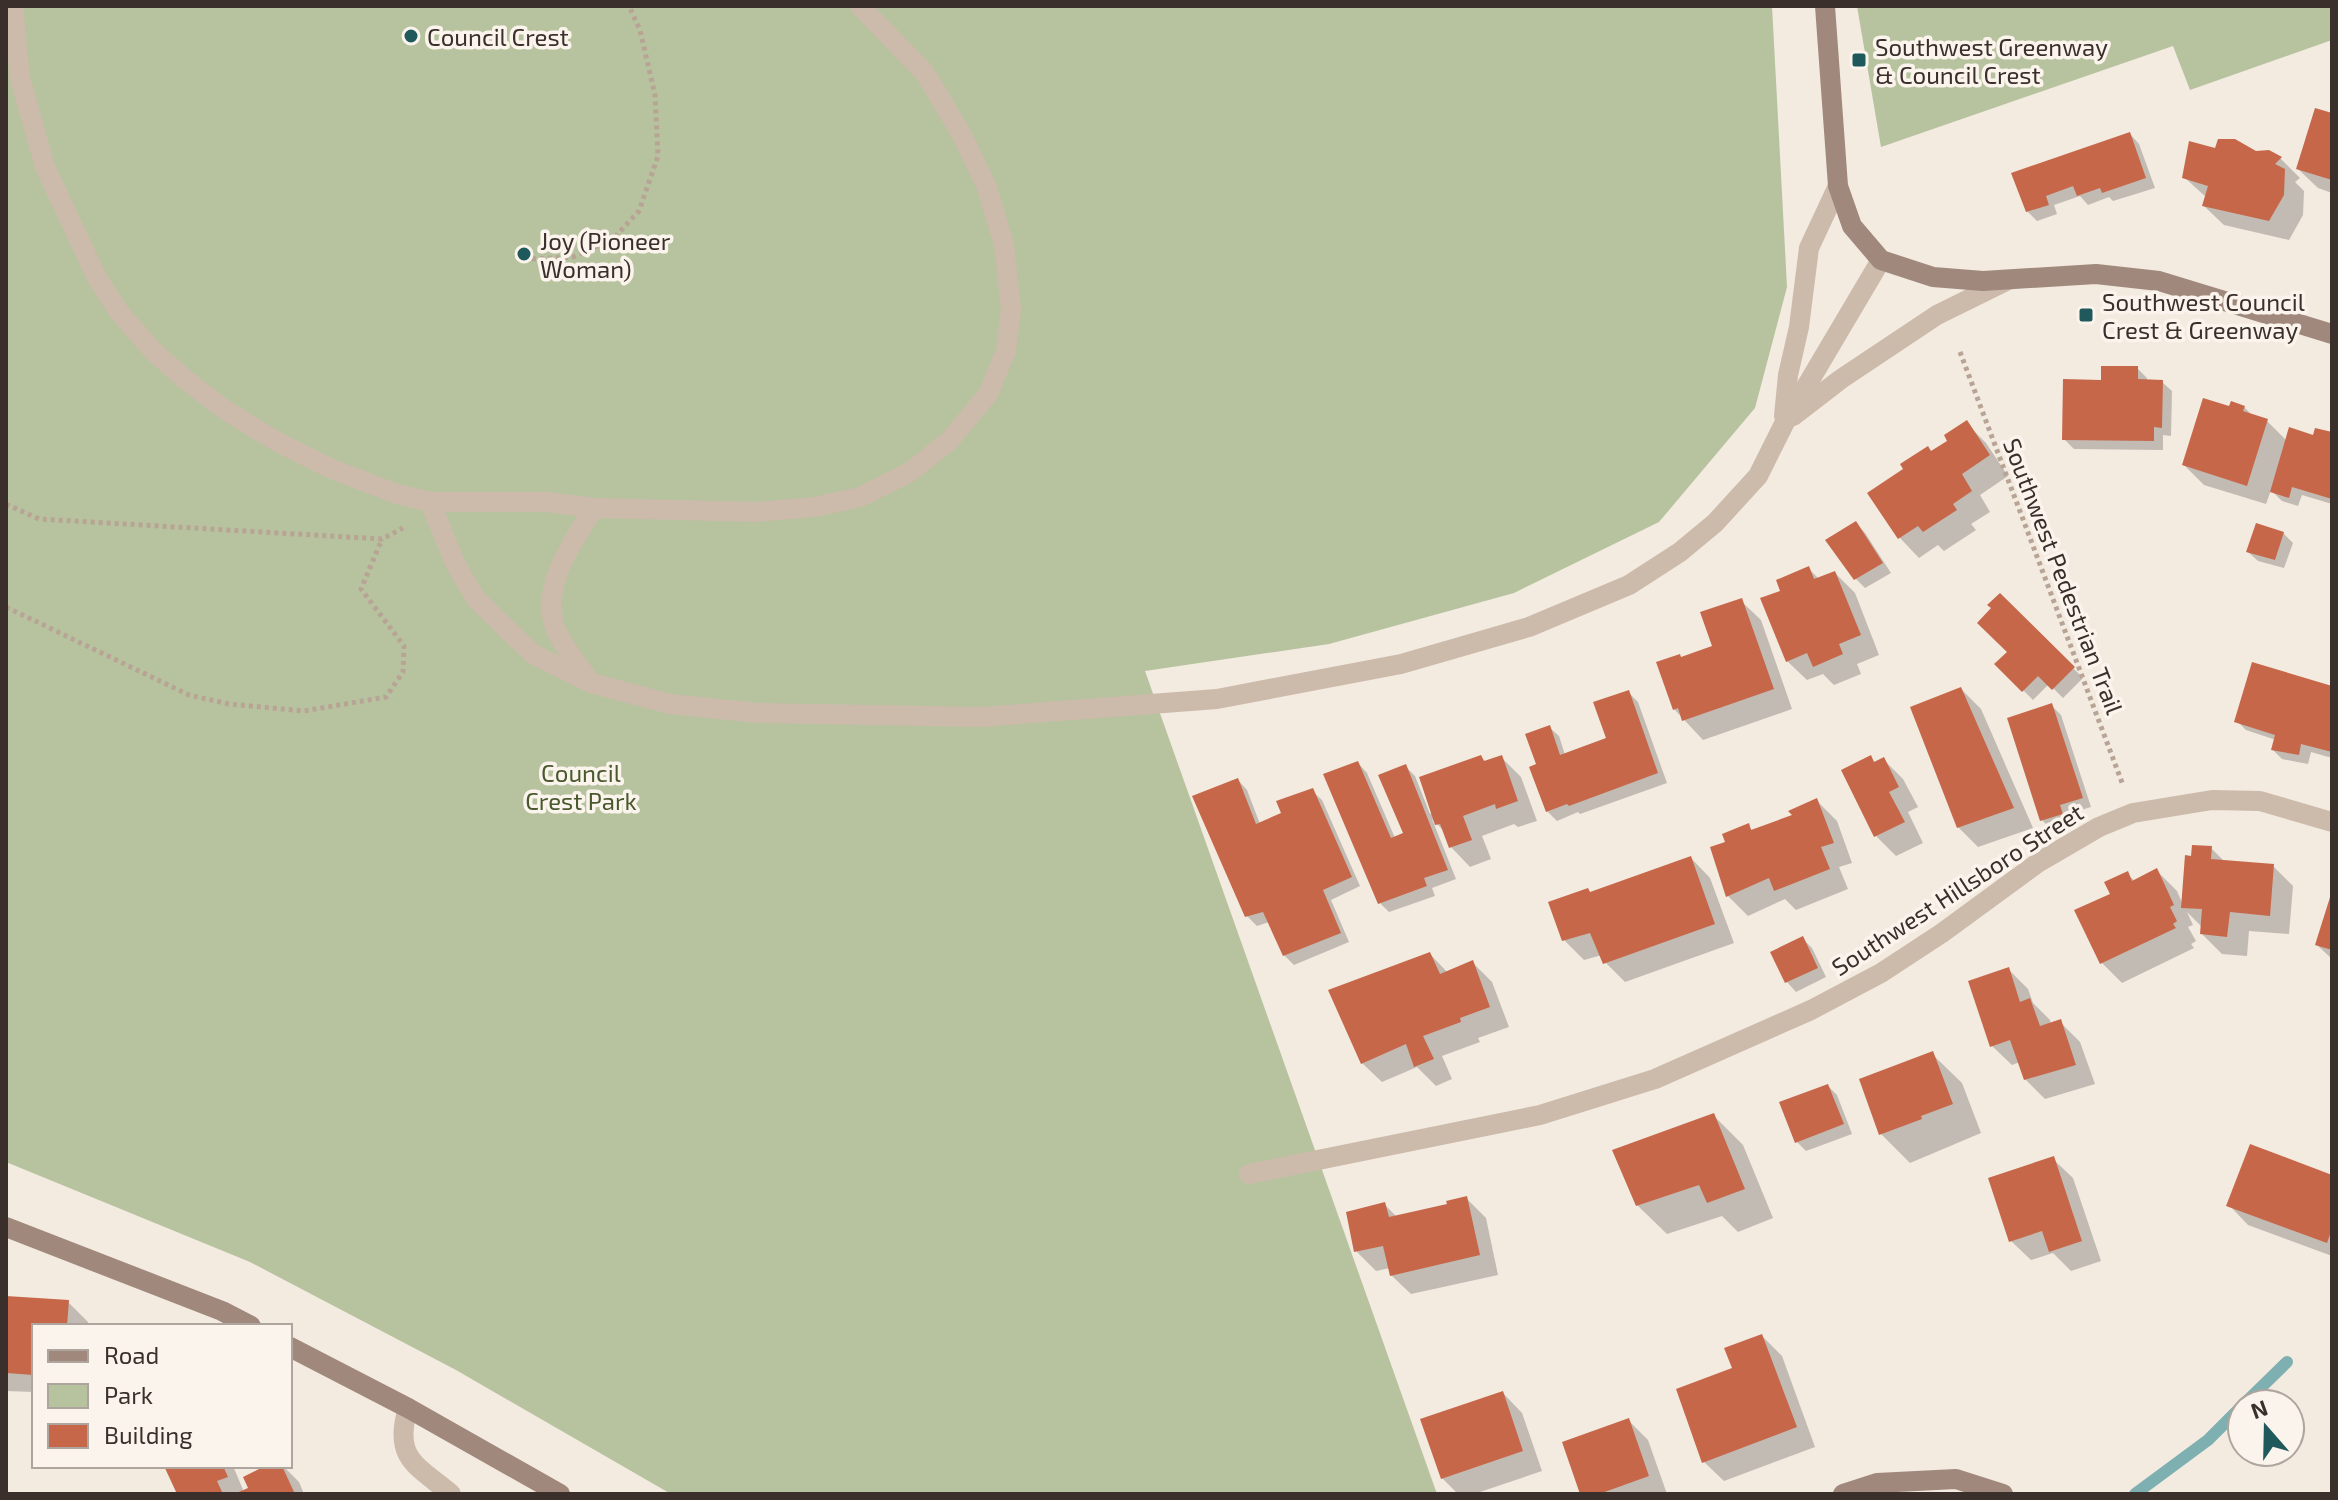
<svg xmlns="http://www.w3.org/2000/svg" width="2338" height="1500" font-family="'Exo 2',sans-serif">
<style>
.green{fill:#b7c39f}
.shadow{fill:#0003}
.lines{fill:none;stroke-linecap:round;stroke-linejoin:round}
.stream{stroke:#7eafb1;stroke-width:12}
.building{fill:#c7674a}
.path{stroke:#b8a495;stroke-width:5;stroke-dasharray:4 4;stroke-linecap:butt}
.street{stroke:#ccbaab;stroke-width:20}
.secondary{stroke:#a0897c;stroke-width:20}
.poi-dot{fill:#1f595c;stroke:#fbf4ed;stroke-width:3}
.labels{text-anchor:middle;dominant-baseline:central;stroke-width:7;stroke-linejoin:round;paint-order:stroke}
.poi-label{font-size:24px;fill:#3a2f2a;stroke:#fbf4ed;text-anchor:start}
.street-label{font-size:24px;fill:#3a2f2a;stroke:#fbf4ed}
.park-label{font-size:24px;fill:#49592e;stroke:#fbf4ed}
</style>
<rect width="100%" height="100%" fill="#f3eae0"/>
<g class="green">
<path d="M6,6H1772L1787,287L1755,408L1659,522L1514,593L1329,644L1145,671L1437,1494H671L456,1370L250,1262L6,1162Z"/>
<path d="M1857,6H2332V40L2190,90L2173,46L1881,147Z"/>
</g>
<g class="shadow">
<path d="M2332,115V193L2318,188L2298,169Z"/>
<path d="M2130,134L2139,144L2155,188L2113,201L2109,197L2088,205L2080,196L2054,205L2057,214L2037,221L2027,211L2014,174Z"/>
<path d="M2256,153L2280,158L2300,178L2295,182L2304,191L2303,215L2289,240L2224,225L2204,206L2207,198L2184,177Z"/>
<path d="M2137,368L2147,378V381L2162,382L2172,391L2171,436L2163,435V450L2074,449L2064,439Z"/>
<path d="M2244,407L2254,417L2267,421L2287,441L2314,437L2317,430L2332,435V504L2302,495L2298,506L2282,501L2271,490L2266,504L2204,485L2184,465L2231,409Z"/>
<path d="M1966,423L1986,443L2008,476L1980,495L1990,512L1971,524L1976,530L1944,551L1938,545L1919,558L1900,538L1870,494L1950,442Z"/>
<path d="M1856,523L1865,533L1891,573L1865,588L1855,578Z"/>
<path d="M2283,533L2293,543L2284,568L2258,561L2248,552Z"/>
<path d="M1809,569L1819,579L1835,573L1855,593L1879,655L1857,664L1861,674L1834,685L1823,674L1807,680L1787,661L1783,592Z"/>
<path d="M2000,595L2083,678L2063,698L2049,684L2033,700L1997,664L2009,652L1994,609Z"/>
<path d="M1741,601L1761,620L1792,709L1703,740L1674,709L1682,659L1714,647Z"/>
<path d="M2332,688V758L2311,752L2308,764L2282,759L2273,750L2276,740L2246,730L2237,721Z"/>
<path d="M1961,689L1981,709L2033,828L1978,847L1958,827Z"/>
<path d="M1628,692L1638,702L1667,783L1580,814L1578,812L1557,821L1547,811L1538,765L1549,727L1559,736L1565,755L1609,739Z"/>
<path d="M2051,705L2061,715L2091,807L2068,814L2071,823L2052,830L2042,820L2009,719Z"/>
<path d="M1481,757L1486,762L1501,757L1521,777L1537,821L1518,827L1514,824L1482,836L1491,859L1470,867L1451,847L1445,832L1432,819L1456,879L1432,888L1435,896L1389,912L1380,903L1358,763L1367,773L1395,838L1406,834L1405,766L1415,776L1430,814Z"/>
<path d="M1870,758L1876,763L1883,759L1903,779L1918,807L1908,812L1923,843L1896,856L1876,836Z"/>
<path d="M1238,780L1247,790L1260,824L1283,814L1312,791L1322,800L1360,886L1331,900L1349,942L1294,965L1284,955L1269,922L1257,926L1247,916Z"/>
<path d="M1817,801L1837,821L1852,863L1839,867L1848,889L1796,910L1785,899L1748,916L1728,896V843L1748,826L1753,831L1796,816Z"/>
<path d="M2211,848L2225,862L2273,866L2293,886L2289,934L2249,931L2247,956L2222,954L2202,934V927L2187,912L2193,925L2188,927L2196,941L2191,944L2194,948L2122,983L2102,963L2113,895L2127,874L2136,882L2157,871L2177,891L2183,905Z"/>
<path d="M1691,858L1710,878L1734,943L1625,982L1605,962L1602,955L1584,960L1564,940L1590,893Z"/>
<path d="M2332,899V959L2317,945Z"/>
<path d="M1803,939L1812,948L1826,977L1796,992L1787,982Z"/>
<path d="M1430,954L1448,973L1473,963L1492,982L1509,1027L1478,1038L1480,1042L1442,1056L1452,1079L1436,1086L1417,1067L1382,1082L1362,1063Z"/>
<path d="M2008,969L2028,989L2033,1003L2050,1020L2051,1025L2060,1022L2080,1042L2095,1084L2045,1099L2025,1079L2020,1062L2012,1065L1992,1046Z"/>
<path d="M1932,1054L1962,1083L1981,1133L1910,1163L1881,1134Z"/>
<path d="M1828,1086L1837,1095L1852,1134L1806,1151L1797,1142Z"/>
<path d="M1713,1115L1743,1145L1773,1218L1738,1232L1722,1216L1667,1234L1637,1205Z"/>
<path d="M2053,1159L2073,1178L2101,1261L2071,1271L2053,1253L2031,1260L2011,1241Z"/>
<path d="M2332,1177V1256L2248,1225L2229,1205Z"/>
<path d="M1466,1198L1486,1218L1498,1275L1411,1294L1391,1275L1390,1268L1376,1271L1356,1251L1385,1205L1397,1217L1450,1205Z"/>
<path d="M6,1298L68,1302L88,1322V1326H34V1392L6,1391Z"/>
<path d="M1762,1336L1782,1356L1815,1447L1724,1481L1704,1462Z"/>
<path d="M1503,1393L1522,1413L1542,1471L1474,1494H1458L1442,1478Z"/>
<path d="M1628,1420L1648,1440L1667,1494H1582Z"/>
<path d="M167,1466H233L244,1492L250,1489L270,1466H283L299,1482L304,1494H179Z"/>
</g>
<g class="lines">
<g class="stream">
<path d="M2244,1404L2287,1362"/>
<path d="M2135,1494L2208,1440L2242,1406"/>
</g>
</g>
<g class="building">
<path d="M2315,108L2332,113V180L2296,169Z"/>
<path d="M2130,132L2146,178L2102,193L2100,188L2077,196L2073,186L2046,196L2049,205L2026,212L2011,173Z"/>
<path d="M2218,139H2235L2256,151L2269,150L2282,157L2275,164L2285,169L2284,195L2269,221L2202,206L2208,186L2182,178L2189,141L2215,148Z"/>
<path d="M2101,366H2138V379L2163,380L2162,428L2154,427V441L2062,440L2063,379L2101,380Z"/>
<path d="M2203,398L2229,406L2231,401L2245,406L2243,411L2268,419L2247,486L2182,465Z"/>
<path d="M1967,420L1990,455L1962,474L1972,491L1953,504L1957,510L1923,532L1918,526L1898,539L1867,493L1903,469L1900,464L1928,446L1931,451L1947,441L1944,435Z"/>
<path d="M2289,427L2313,435L2315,428L2332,432L2330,444H2332V499L2292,487L2289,498L2270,492Z"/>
<path d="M1856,521L1883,563L1854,580L1825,540Z"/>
<path d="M2256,523L2284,532L2275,560L2246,552Z"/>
<path d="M1809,566L1814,579L1835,571L1861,635L1839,644L1843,654L1813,667L1807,653L1786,662L1760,598L1780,591L1776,580Z"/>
<path d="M2000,593L2075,667L2052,690L2038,676L2022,692L1994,664L2007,652L1977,623L1991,608L1987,605Z"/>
<path d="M1742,598L1774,689L1682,721L1678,708L1673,710L1656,662L1680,654L1681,657L1712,646L1700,612Z"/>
<path d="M2252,662L2332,686V752L2301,744L2299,755L2271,750L2275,735L2234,722Z"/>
<path d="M1961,687L2014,808L1957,828L1910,707Z"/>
<path d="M1629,690L1658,773L1569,806L1567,804L1546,812L1529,767L1536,764L1525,734L1550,725L1560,755L1606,738L1593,702Z"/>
<path d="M2052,703L2083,798L2060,805L2063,814L2040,821L2007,718Z"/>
<path d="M1481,755L1484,761L1502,755L1518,801L1496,809L1495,804L1463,816L1472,840L1449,848L1440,824L1435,825L1419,777Z"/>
<path d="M1871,755L1874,762L1884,757L1899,787L1889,792L1905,822L1874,837L1841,770Z"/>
<path d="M1358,761L1391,838L1403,833L1378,775L1406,764L1448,870L1424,878L1427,886L1378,904L1323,774Z"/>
<path d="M1238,778L1256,824L1281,813L1276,801L1313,788L1352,877L1323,890L1341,933L1283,956L1263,912L1245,917L1192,796Z"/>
<path d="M1817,798L1834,843L1821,847L1830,869L1774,891L1769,878L1726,897L1710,847L1725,842L1722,834L1749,823L1751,830L1792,815L1788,811Z"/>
<path d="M2192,845L2212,846L2211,859L2274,864L2270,916L2230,912L2227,937L2200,934L2202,909L2181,908L2185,855L2191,856Z"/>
<path d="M1691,856L1715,924L1603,964L1590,933L1562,941L1548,902L1588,888L1590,892Z"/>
<path d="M2157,868L2174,905L2170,907L2177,921L2173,924L2176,928L2100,964L2074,910L2110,894L2104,882L2128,871L2132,881Z"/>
<path d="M2331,894H2332V950L2315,945Z"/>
<path d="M1803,936L1818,968L1785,983L1770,952Z"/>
<path d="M1430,952L1440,974L1473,960L1490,1007L1460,1018L1461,1022L1423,1036L1434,1059L1414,1067L1406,1044L1361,1064L1328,990Z"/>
<path d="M2009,967L2020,1002L2030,998L2040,1026L2061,1019L2076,1065L2024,1080L2010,1040L1990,1047L1968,981Z"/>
<path d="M1933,1051L1953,1104L1921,1116L1922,1119L1879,1135L1859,1079Z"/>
<path d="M1828,1084L1844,1124L1795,1143L1779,1102Z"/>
<path d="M1714,1113L1745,1189L1707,1203L1699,1185L1636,1206L1612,1150Z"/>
<path d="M2250,1144L2332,1175V1229L2327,1243L2226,1206Z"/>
<path d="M2054,1156L2082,1241L2049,1252L2042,1231L2009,1242L1988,1178Z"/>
<path d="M1467,1196L1480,1255L1390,1276L1383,1246L1354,1252L1346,1212L1385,1202L1389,1217L1447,1204L1446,1201Z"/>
<path d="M6,1296L69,1300L67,1326H34V1375L6,1373Z"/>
<path d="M1762,1334L1797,1427L1702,1463L1676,1389L1732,1368L1724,1348Z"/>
<path d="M1503,1391L1523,1451L1441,1479L1420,1419Z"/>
<path d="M1629,1418L1649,1476L1599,1494H1580L1562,1442Z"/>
<path d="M164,1466H223L228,1477L217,1481L223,1494H177Z"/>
<path d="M265,1466H282L295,1494H234L248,1488L243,1477Z"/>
</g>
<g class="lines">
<g class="path">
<path d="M532,259L573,257L613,239L639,211L658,156L655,95L640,30L629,6"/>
<path d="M1960,352L2123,785"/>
<path d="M6,504L39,519L382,539L403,528"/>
<path d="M6,607L189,695L229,704L304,711L386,697L403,672L404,646L361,589L382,539"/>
</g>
<g class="street">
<path d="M13,6L20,78L45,167L97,278L119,312L154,352L186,380L225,410L276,441L332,469L394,493L430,502H547L594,508L756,512L815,507L860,497L910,472L950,440L988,394L1006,351L1011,309L1004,245L987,187L962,135L925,73L860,6"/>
<path d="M1784,416L1788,375L1799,327L1809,248L1838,186"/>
<path d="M1793,416L1841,379L1937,315L2008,280"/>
<path d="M430,502L455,563L476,599L533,654L591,683L670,704L758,713L981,717L1217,699L1401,664L1529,627L1629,585L1680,552L1715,523L1758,476L1784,424L1881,260"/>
<path d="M591,683C580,667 563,647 556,630C539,588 573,541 594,508"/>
<path d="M1249,1174L1540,1115L1655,1079L1811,1010L1881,973L1942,933L2039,862L2099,827L2133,813L2212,800L2260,801L2332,822"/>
<path d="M408,1408C393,1458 416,1465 451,1494"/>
</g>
<g class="secondary">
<path d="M1825,6L1838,186L1852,226L1881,260L1933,277L1983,281L2096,274L2159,281L2332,334"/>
<path d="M6,1227L222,1311L251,1326"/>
<path d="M290,1347L408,1408L560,1494"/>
<path d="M1843,1494L1877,1483L1956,1479L2003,1494"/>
</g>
</g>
<g class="poi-dot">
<circle cx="411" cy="36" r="8"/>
<rect x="1851" y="52" width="16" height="16" rx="4"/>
<circle cx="524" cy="254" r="8"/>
<rect x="2078" y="307" width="16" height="16" rx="4"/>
</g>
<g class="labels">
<g class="poi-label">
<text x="427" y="36">Council Crest</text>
<text x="1875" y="46">Southwest Greenway<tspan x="1875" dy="28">&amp; Council Crest</tspan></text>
<text x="540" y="240">Joy (Pioneer<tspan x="540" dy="28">Woman)</tspan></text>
<text x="2102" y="301">Southwest Council<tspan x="2102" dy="28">Crest &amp; Greenway</tspan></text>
</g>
<g class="street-label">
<text transform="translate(2064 576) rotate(69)">Southwest Pedestrian Trail</text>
<text transform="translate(1957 889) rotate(-33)">Southwest Hillsboro Street</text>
</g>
<g class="park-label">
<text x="581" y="772">Council<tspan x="581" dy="28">Crest Park</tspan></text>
</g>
</g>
<rect width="2338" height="1500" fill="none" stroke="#3a2f2a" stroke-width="16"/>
<rect x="32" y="1324" width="260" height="144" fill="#fbf4ed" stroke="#aea59f" stroke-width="2"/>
<rect x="48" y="1350" width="40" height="12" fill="#a0897c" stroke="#aea59f" stroke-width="2"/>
<text x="104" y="1364" font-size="24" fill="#3a2f2a">Road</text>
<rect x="48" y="1384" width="40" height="24" fill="#b7c39f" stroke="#aea59f" stroke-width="2"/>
<text x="104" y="1404" font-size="24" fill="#3a2f2a">Park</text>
<rect x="48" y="1424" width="40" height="24" fill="#c7674a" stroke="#aea59f" stroke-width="2"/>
<text x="104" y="1444" font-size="24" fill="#3a2f2a">Building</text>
<g transform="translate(2266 1428) rotate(340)"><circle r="38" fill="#fbf4ed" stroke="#aea59f" stroke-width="2"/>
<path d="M0-6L14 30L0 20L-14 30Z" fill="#1f595c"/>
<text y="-12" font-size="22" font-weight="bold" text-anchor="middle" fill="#3a2f2a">N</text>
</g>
</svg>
